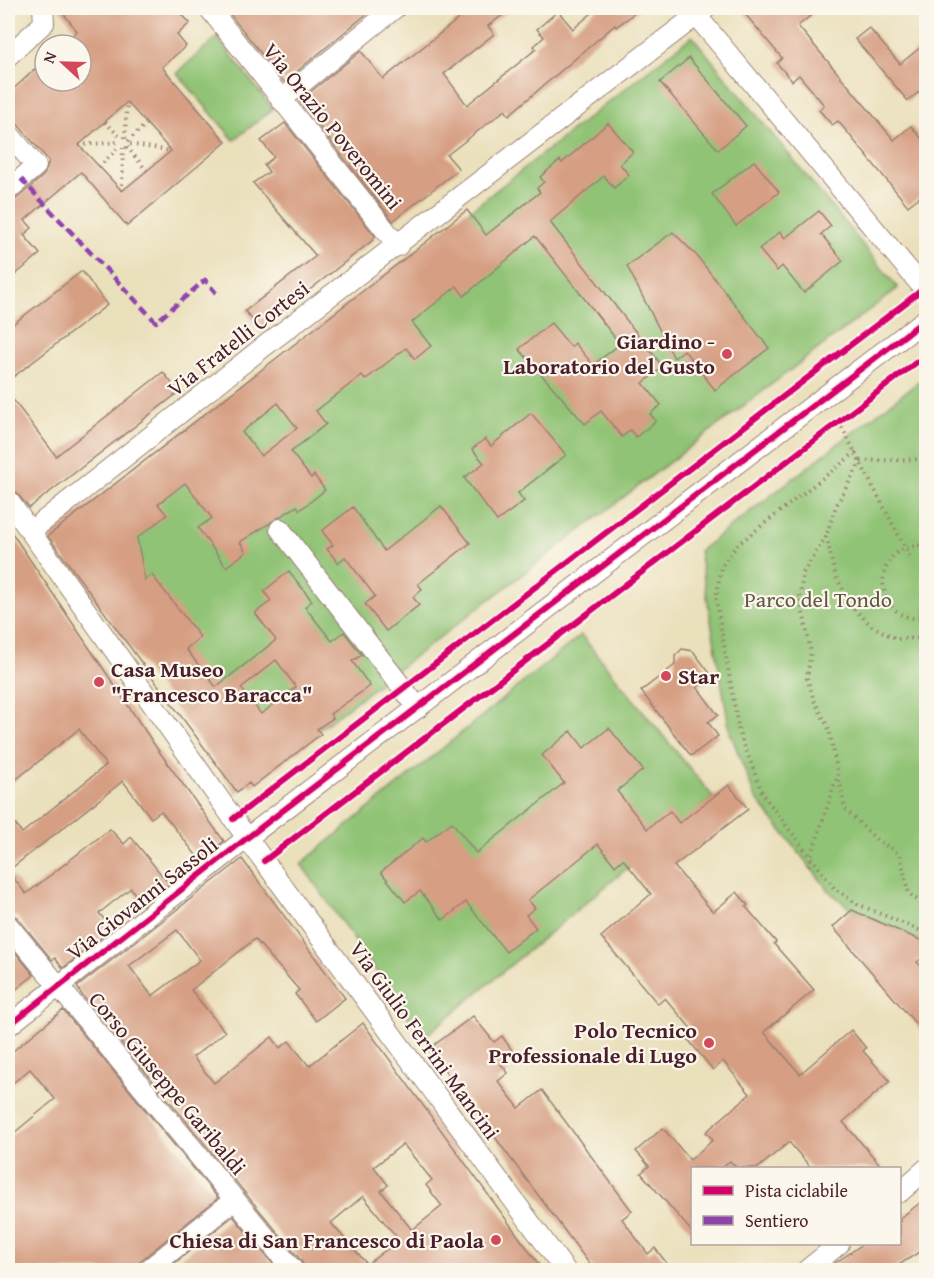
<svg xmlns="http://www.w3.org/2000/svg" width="934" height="1278" font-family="'Gentium Book Plus',serif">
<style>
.green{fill:#90c374;stroke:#6d7150;stroke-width:1.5}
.building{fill:#d69e82;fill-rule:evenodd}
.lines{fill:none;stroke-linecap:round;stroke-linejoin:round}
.minor-casing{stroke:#9a8074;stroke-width:22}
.path{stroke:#9a8074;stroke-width:4;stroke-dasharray:1.5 4.5;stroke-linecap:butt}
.minor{stroke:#fff;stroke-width:20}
.quiet{stroke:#8e44ad;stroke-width:4.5;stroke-dasharray:9 4.5;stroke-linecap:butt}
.cycleway-casing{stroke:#fbf7ec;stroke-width:10}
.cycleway{stroke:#d6006c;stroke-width:6}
.poi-dot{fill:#d1495b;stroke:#fbf7ec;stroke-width:2}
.labels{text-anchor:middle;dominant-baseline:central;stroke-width:4.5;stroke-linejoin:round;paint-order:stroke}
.street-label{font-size:22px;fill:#4a1f2b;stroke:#fbf7ec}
.poi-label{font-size:22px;font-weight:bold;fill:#4a1f2b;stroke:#fbf7ec;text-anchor:end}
.park-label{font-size:22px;fill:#625845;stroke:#fbf7ec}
</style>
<rect width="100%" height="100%" fill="#fbf7ec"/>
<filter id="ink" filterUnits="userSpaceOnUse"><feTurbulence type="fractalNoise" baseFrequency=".0167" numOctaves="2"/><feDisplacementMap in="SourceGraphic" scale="12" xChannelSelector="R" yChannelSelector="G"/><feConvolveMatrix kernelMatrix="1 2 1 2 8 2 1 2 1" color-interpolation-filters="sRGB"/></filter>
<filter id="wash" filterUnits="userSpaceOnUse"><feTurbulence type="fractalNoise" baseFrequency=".008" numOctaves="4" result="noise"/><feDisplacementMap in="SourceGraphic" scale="24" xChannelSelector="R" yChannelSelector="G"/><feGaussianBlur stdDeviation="1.35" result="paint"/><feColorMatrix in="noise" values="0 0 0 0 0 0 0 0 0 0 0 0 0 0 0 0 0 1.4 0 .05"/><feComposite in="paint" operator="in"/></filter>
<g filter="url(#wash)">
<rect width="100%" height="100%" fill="#ebe0bc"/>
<g class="green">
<path d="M692,36L898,288L237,792L56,537Z"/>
<path d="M217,37L273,109L234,140L177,73Z"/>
<path d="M926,376V943L852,910L830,892L755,797L730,732L699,551Z"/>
<path d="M581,635L713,797L423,1038L301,864Z"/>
</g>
<g id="blocks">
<g class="building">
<path d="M59,8H176L190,23L177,35L186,46L162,67L226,142L127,226L81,172L25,220L32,228L24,235L40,254L8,281V202L16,199L44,175L49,161L8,113V94L45,60V81H81V45H61L77,31ZM127,102L171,151L122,191L79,145Z"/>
<path d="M225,8H374L284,82Z"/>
<path d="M472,8H512L488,26L494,34L444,74L467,105L536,49L534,46L544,37L537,29L558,11L573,29L598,8H641L616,27L615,25L509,115L505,110L447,155L459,169L393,221L299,101L361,51L383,79Z"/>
<path d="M740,8H820L798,26L894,140L911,126L927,145V191L908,206L838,121L832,125L819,110L824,105L799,75L792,81L777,63L782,58Z"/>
<path d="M869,28L900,64L927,42V85L908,101L855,39Z"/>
<path d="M689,58L746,126L718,150L660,82Z"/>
<path d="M285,123L375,236L373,240L260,329L245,311L316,256L253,183L269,172L264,165L274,157L261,141Z"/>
<path d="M608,123L633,152L620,164L629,175L614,188L604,176L550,222L663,367L643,383L661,405L650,414L656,421L636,437L630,430L622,437L601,411L585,424L519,349L551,323L571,347L575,343L593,365L620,344L535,236L464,296L457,286L412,322L431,346L415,359L406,348L365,380L362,375L316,411L326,424L291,452L311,478L314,475L325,490L300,510L297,506L240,542L246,552L226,567L198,528L212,518L185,483L158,504L167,515L137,538L145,580L152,575L200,637L186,649L216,687L276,640L255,613L271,601L264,591L289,571L312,601L305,607L332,641L344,632L362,655L352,661L370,686L330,714L333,718L317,729L321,734L252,787L249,783L237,792L48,536L467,210L486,235L540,192L537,188L544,182L540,177L560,160L562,163ZM278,403L297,428L261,456L242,432ZM276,660L296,687L261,714L241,688Z"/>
<path d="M754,161L779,192L736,226L712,194Z"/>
<path d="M819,211L831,226L821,234L843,261L804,293L782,266L777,271L759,249L780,232L785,238Z"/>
<path d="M673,232L697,256L769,348L715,390L684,350L674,358L627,266Z"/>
<path d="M82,271L107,305L8,381V328Z"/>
<path d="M163,372L179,392L29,508L17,493L8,488V393L56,456Z"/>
<path d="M531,413L566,455L518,493L524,501L497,521L464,478L484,463L472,449L485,439L491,446Z"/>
<path d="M441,506L470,543L418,584L422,589L413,597L419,605L386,631L365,604L375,596L345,557L338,563L327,549L333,545L322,531L353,507L384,551Z"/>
<path d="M8,527L158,750L224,841L200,860L161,811L151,818L123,781L8,871L26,894L110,829L124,844L131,837L169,884L142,905L131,888L99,913L112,929L63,968L55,958L52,960L17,917L8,913V815L22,833L106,765L79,729L8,786Z"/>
<path d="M682,649L693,651L712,676L697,687L718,715L708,722L718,736L691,756L641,691L675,665V656Z"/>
<path d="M609,728L643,770L617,791L647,829L670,811L679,823L729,785L748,809L674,866L713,912L737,892L748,905L746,907L776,942L774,944L814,990L764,1032L800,1074L851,1030L866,1048L863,1051L890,1081L843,1122L883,1168H811L789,1142L758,1168H737L730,1161L721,1168H693V1233L641,1173L649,1166L636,1151L663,1128L690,1160L713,1140L706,1132L750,1094L723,1061L713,1070L687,1038L694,1032L665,998L658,1004L601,937L651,894L623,859L615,866L598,844L528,900L535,908L526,915L536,928L506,952L466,902L443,920L420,891L405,902L381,872L423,838L426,842L452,822L476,853L564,783L542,755L571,731L584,748Z"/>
<path d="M242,859L345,998L316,1021L295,994L299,990L255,939L191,990L225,1032L193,1057L214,1083L272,1037L280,1048L289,1041L309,1066L363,1023L543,1270H305L302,1262L82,995L77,987ZM177,930L200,960L152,996L129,966ZM403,1144L432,1180L426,1185L442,1206L412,1230L381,1191L388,1185L374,1167ZM363,1196L399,1240L367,1264L331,1223Z"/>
<path d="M852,910L927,943V954L917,962L927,972V1037L833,927Z"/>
<path d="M8,943L34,975L8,996Z"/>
<path d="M63,1010L218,1198L140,1261L136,1270H8V1138L55,1099L30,1069L8,1087V1055Z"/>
<path d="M473,1016L494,1042L502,1036L514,1053L501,1064L508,1073L498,1081L519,1108L542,1090L632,1211L622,1219L648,1254L655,1248L672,1270H594L429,1049Z"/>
<path d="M927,1198V1247L891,1270H825L863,1244H900V1218Z"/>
<path d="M233,1216L278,1270H166Z"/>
</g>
</g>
</g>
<g filter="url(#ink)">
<use href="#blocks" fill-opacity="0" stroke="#9a8074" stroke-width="1.5"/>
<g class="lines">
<g class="minor-casing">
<g id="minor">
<path d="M209,8L398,246"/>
<path d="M690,8L926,291"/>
<path d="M8,56L44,23L43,8"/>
<path d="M281,100L395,8"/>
<path d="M8,133L36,166L8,190"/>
<path d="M8,500L247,838L565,1270"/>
<path d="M280,529L418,708"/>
<path d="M31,531L262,348L706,8"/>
<path d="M8,925L293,1270"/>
<path d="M8,1026L247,838L926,319"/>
<path d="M900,1192L926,1169"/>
<path d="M148,1270L234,1200"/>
<path d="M807,1270L839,1244"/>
</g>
</g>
<g class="path">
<path d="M105,122L121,138"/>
<path d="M125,138L127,102"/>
<path d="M128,141L147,123"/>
<path d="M79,145L118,142"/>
<path d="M99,167L120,146"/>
<path d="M147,171L127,147L129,144L171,151"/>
<path d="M122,191L123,148"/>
<path d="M839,422L910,557"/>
<path d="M856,452L737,545L721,567L716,599L739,732L763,795L834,888L857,904L926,933"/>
<path d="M861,461L836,506L826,536L836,577L854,609L872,626L897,639L926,638"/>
<path d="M861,461L926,459"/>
<path d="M826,536L803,573L800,597L811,652L807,678L814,700L829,729L845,809L877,840L900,854L909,894L926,906"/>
<path d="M926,546C868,539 870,626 926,618"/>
<path d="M808,866L837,777"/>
</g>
<use href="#minor" class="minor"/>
<path class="quiet" d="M21,179L156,322L205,280L216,293"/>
<g class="cycleway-casing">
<g id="cycleway">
<path d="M233,819L926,287"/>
<path d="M264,861L926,355"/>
<path d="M8,1026L247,838L926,319"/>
</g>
</g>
<use href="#cycleway" class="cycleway"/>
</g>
</g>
<g class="poi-dot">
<circle cx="727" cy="354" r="6"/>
<circle cx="666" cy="676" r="6"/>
<circle cx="99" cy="682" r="6"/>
<circle cx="709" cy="1043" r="6"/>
<circle cx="496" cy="1240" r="6"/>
</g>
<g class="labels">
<g class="street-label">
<text transform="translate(333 126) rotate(51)">Via Orazio Poveromini</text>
<text transform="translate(238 338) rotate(-38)">Via Fratelli Cortesi</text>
<text transform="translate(142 898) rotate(-38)">Via Giovanni Sassoli</text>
<text transform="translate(425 1040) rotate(54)">Via Giulio Ferrini Mancini</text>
<text transform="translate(168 1083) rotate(50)">Corso Giuseppe Garibaldi</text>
</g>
<g class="poi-label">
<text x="715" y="341">Giardino -<tspan x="715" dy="25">Laboratorio del Gusto</tspan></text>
<text x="111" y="669" text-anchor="start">Casa Museo<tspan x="111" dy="25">"Francesco Baracca"</tspan></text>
<text x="678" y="676" text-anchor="start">Star</text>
<text x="697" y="1030">Polo Tecnico<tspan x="697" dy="25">Professionale di Lugo</tspan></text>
<text x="484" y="1240">Chiesa di San Francesco di Paola</text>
</g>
<g class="park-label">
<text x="818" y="599">Parco del Tondo</text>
</g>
</g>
<rect width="934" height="1278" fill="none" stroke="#fbf7ec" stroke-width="30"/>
<rect x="691" y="1167" width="210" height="78" fill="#fbf7ec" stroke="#b4a19f" stroke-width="1.5"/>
<rect x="703" y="1186" width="30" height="9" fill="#d6006c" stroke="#b4a19f" stroke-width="1.5"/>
<text x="745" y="1197" font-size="18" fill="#4a1f2b">Pista ciclabile</text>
<rect x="703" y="1216" width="30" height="9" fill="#8e44ad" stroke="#b4a19f" stroke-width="1.5"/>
<text x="745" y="1227" font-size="18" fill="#4a1f2b">Sentiero</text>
<g transform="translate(63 63) rotate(292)"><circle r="28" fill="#fbf7ec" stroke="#b4a19f" stroke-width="1.5"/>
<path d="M0-4.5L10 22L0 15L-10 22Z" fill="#d1495b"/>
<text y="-9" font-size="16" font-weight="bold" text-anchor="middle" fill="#4a1f2b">N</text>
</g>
</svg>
